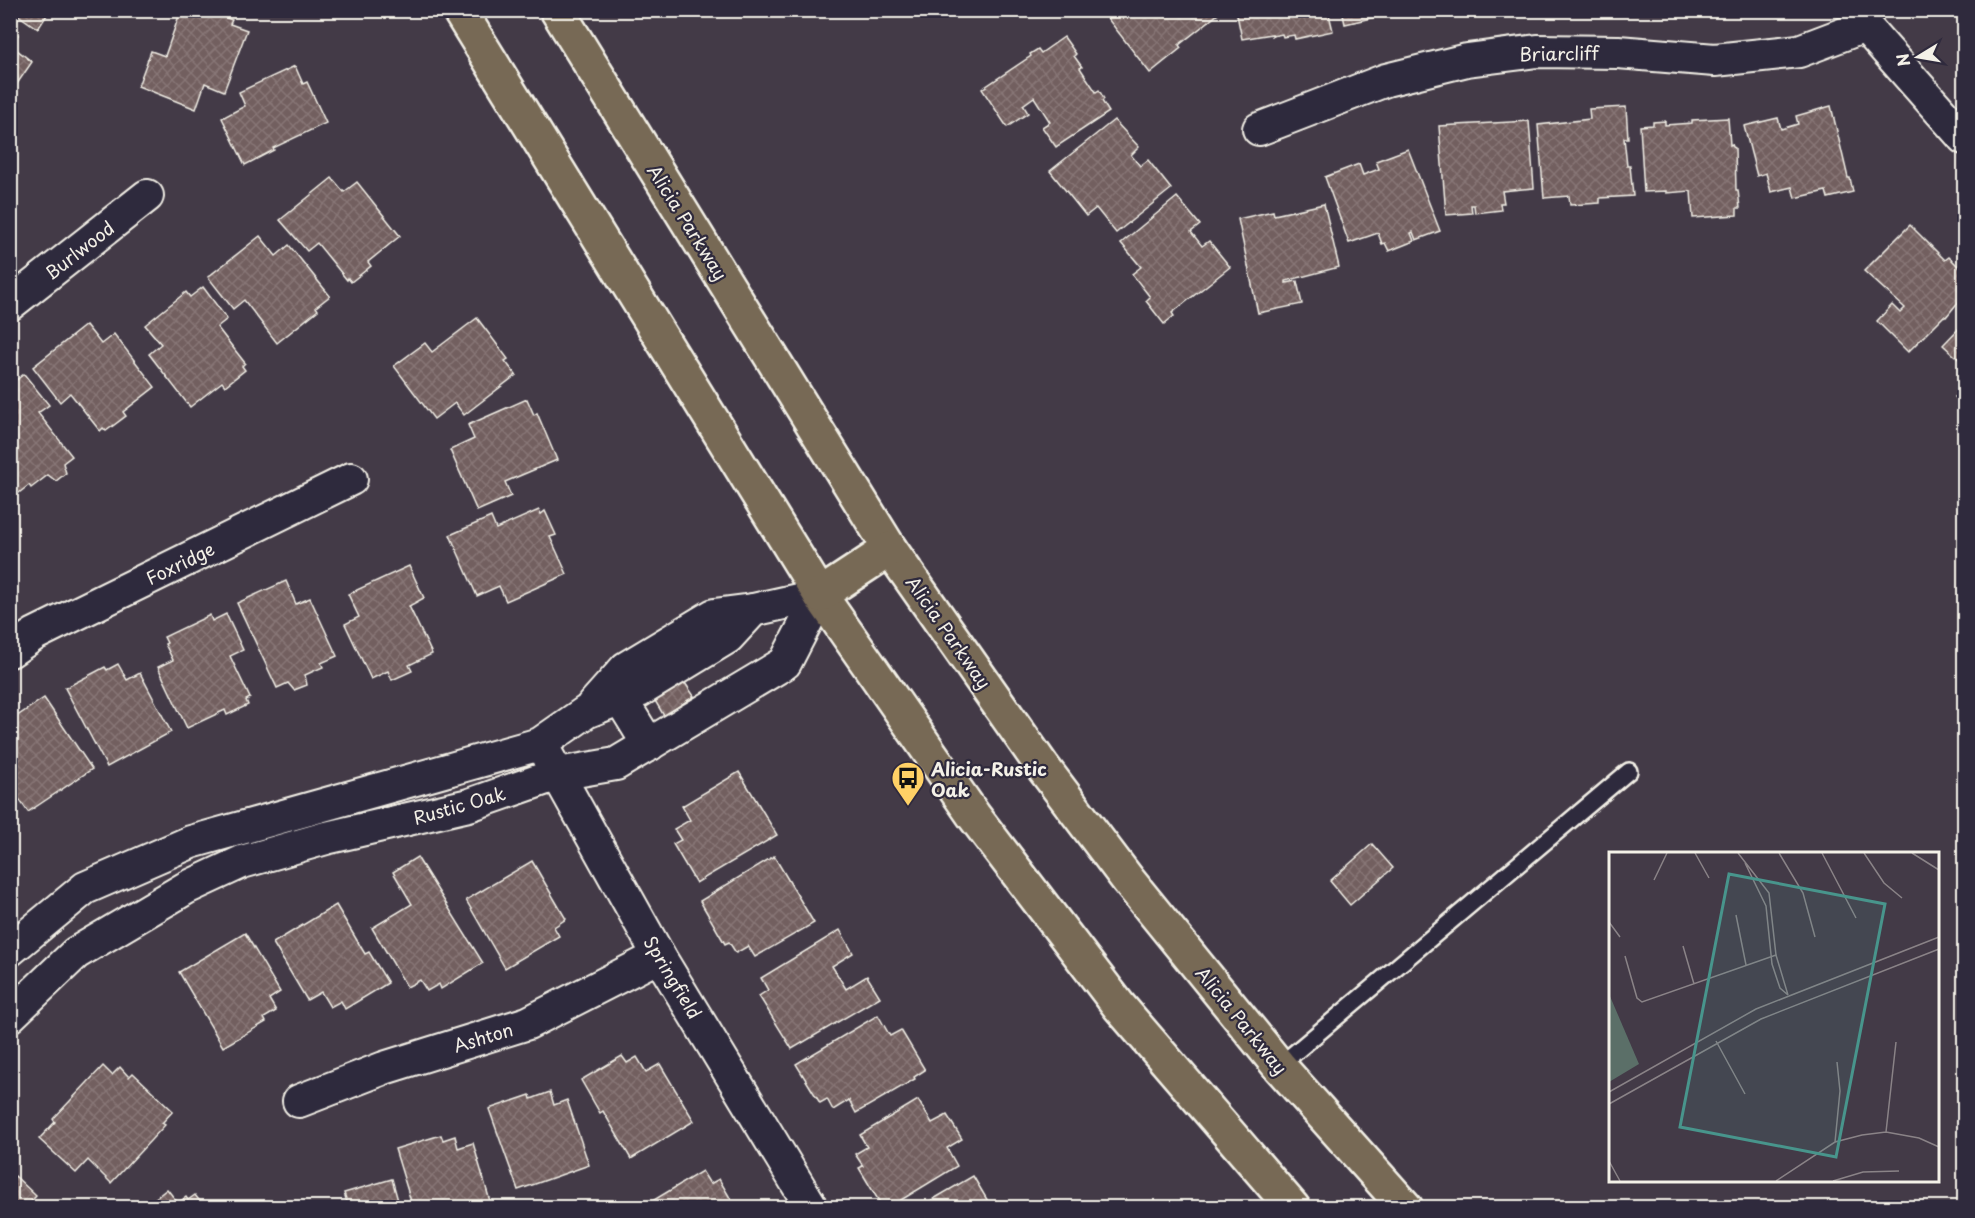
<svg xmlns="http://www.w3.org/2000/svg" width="1975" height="1218" font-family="'Playpen Sans',sans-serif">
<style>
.building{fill:url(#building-cross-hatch);stroke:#f4f1e8;stroke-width:1.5}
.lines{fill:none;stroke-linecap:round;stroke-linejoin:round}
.service-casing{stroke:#f4f1e8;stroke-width:20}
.minor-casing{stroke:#f4f1e8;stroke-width:36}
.primary-casing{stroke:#f4f1e8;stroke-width:38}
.service{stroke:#2f2a3d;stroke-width:15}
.minor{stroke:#2f2a3d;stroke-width:32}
.primary{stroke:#776954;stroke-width:33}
.labels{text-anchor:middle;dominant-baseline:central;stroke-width:4.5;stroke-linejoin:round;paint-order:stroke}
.street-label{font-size:18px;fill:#f4f1e8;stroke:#2f2a3d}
.poi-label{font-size:18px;font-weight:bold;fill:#f4f1e8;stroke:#2f2a3d;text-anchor:start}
.inset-road{fill:none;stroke:#8a8387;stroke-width:1.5}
.view{fill:#48958c;fill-opacity:0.15;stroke:#48958c;stroke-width:3}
.inset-edge{fill:none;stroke:#f4f1e8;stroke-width:3}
</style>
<defs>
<pattern id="building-cross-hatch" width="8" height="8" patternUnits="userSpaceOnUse" patternTransform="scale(1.5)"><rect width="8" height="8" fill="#725f5f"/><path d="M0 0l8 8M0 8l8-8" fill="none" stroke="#877676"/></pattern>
</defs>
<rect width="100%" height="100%" fill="#433a47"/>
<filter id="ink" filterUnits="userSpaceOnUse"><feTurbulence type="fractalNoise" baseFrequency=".0167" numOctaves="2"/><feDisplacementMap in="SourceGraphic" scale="12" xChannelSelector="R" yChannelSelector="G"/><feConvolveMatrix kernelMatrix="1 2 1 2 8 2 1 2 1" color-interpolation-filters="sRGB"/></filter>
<g filter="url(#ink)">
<g class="building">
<path d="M11,10H50L38,29Z"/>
<path d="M181,10H206L232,20L230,24L247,30L224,91L205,83L196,109L138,86L151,51L165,56Z"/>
<path d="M1101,10H1216L1218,14L1179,45L1181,48L1150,73Z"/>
<path d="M1236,10H1328L1333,31L1295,39L1294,35L1283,37L1282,34L1272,36V34L1242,39Z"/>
<path d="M1342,10H1383L1379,11L1380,16L1345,24Z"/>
<path d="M10,29L18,35L11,45L32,62L10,94Z"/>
<path d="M1064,37L1076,54L1074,56L1082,67L1080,68L1096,92L1099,90L1104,99L1102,101L1109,112L1056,147L1042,127L1050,122L1034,97L1023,105L1028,113L1007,127L982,89L1031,56L1030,54L1038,49L1041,53Z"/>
<path d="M295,66L303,84L307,82L326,123L273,148L274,150L245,165L222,118L245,106L239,92Z"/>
<path d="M1831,106L1848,178H1850L1853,192L1828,198L1826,191L1795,198L1792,187L1771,192L1766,173L1757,176L1744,126L1778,118L1781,129L1798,124L1796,116Z"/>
<path d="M1626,107L1628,138H1624L1627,166H1630L1633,196L1600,198V203L1570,205L1569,196L1544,198L1538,125L1590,119L1589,109Z"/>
<path d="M1728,118L1730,145L1732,144L1733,147L1735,148L1736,190H1738L1740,208H1737V215L1693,218L1691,191L1666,193V191L1644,192L1640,126L1653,125V122L1665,121V125L1692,123V120Z"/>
<path d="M1114,120L1139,147L1131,155L1140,166L1148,160L1171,189L1116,233L1096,208L1086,216L1050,171Z"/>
<path d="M1529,121L1534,188L1502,191L1504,203H1500L1501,210L1475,213L1474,205H1471L1472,213L1446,215L1439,126Z"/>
<path d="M1408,149L1440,231L1416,240L1413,232L1411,233L1414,241L1389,251L1385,243L1382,244L1378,233L1349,243L1325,177L1359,164L1363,175L1379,169L1376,161Z"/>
<path d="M332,178L344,192L357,182L400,236L368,262L371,266L351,282L348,278L347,280L317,243L307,251L280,220Z"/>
<path d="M1177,197L1200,225L1191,232L1202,246L1209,241L1230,267L1172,313L1174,316L1164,324L1146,301L1150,297L1132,274L1141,267L1121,243Z"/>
<path d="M1324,204L1339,267L1286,281V283L1297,281L1302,304L1258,313L1238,219L1273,211L1274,215Z"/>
<path d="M1910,225L1945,260L1949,257L1964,272V295L1946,317L1944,316L1908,352L1877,321L1892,305L1900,313L1905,308L1864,271Z"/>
<path d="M260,236L276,256L289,245L330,296L316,307L318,310L277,343L244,300L233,309L208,277Z"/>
<path d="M203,287L227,319L217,327L245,363L242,366L245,370L225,386L222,382L190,407L149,354L161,344L145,325L186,292L190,297Z"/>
<path d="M477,318L508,359L505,361L516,375L464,415L455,403L434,419L394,366L425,343L432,352Z"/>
<path d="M1964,323V364L1943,345Z"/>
<path d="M86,325L101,344L114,334L155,387L123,412L126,416L106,431L103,428L100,431L70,393L60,402L33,367Z"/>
<path d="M24,374L49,405L38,413L72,456L63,463L66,473L56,481L48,475L31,488L29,485L15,496L10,490V385Z"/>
<path d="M1964,387V406L1955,397Z"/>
<path d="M527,399L534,415L537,413L557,460L505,482L511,496L477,511L450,450L474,439L468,425Z"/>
<path d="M539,510L541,514L545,511L556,535L550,537L567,574L506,601L499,586L477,596L450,535L491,517L496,529Z"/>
<path d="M409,566L424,598L409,606L432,654L409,665L412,671L392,680L388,671L371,679L345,624L359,617L348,594Z"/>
<path d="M286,581L296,604L310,598L337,656L321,663L323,667L305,675L307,685L294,690L288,683L277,688L237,603Z"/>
<path d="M226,614L243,650L230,656L250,698L246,700L248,705L227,715L225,710L187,728L158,667L173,660L165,644L167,643L164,637L210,615L212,621Z"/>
<path d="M118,664L127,680L140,673L171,732L107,767L65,688L105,667L107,670Z"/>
<path d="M683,680L694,696L664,716L654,699Z"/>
<path d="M44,698L92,769L28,812L10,786V721Z"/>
<path d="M739,772L777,835L696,883L673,844L681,840L674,829L690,820L682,806Z"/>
<path d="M1372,844L1393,868L1350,905L1330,881Z"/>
<path d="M774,856L814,923L755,957L748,946L736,953L729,942L725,944L700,901Z"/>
<path d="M417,857L483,963L441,989L439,984L427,991L420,980L407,987L372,928L412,904L393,872Z"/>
<path d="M532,861L566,919L554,927L559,936L505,968L466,900Z"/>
<path d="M336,905L365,954L369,952L388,983L345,1009L341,1001L330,1007L321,992L307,1000L273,943Z"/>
<path d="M840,930L853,953L832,966L846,989L867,976L880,997L792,1049L759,996L768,990L761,978Z"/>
<path d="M245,933L280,992L269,999L276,1011L264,1018L266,1022L223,1047L179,972Z"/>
<path d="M878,1015L890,1036L901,1030L925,1070L914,1077L915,1079L856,1113L849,1100L833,1110L827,1099L820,1103L796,1064Z"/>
<path d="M622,1056L627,1063L637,1057L646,1072L660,1064L694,1121L631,1159L603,1111L600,1113L581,1080Z"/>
<path d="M103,1066L112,1075L120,1067L129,1077L133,1073L173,1111L162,1123L165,1125L111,1183L88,1160L76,1173L39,1139L55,1122L53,1119Z"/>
<path d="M550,1092L554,1105L567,1100L589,1165L518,1190L489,1109L530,1095L531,1099Z"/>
<path d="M918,1100L932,1123L947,1115L962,1139L947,1148L957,1166L888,1208H883L859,1168L863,1166L855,1154L867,1147L860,1135Z"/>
<path d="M441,1135L443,1140L455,1136L458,1148L473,1143L492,1208H413L395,1149Z"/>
<path d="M702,1171L710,1184L719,1179L736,1208H645L644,1206Z"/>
<path d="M15,1176L36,1196L25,1208H10V1182Z"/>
<path d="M973,1176L992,1208H912L923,1201L925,1204Z"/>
<path d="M392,1179L400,1208H336L335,1206L347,1202L344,1193Z"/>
<path d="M167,1189L178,1203L186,1197L188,1200L195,1195L205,1208H143Z"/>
</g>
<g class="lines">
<g class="service-casing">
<path id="service" d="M1279,1066L1629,771"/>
</g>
<g class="minor-casing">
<g id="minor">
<path d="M1857,10L1865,26L1964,138"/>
<path d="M1259,129L1386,80L1467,60L1537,51L1618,52L1715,60L1799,51L1865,26"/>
<path d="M10,304L147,196"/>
<path d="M10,651L35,634L351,479"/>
<path d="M620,698L649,745"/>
<path d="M593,705L626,668L714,615L753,610"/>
<path d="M548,757L659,956L812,1208"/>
<path d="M10,950L85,888L191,842L540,744L586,712L639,691L728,637L753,610L820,595"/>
<path d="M10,1016L76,953L186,888L242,862L326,838L469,805L558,774L616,764L785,663L820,595"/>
<path d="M299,1101L384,1068L528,1023L659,956"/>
</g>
</g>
<g class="primary-casing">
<g id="primary">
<path d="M459,10L820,595L974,816L1119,1006L1293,1208"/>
<path d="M557,10L890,549L1042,766L1128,880L1279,1066L1406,1208"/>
<path d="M820,595L890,549"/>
</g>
</g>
<use href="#service" class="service"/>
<use href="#minor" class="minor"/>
<use href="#primary" class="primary"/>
</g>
</g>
<defs>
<g id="bus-pin" transform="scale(1.725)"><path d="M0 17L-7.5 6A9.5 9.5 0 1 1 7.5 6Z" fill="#ffd166" stroke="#2f2a3d"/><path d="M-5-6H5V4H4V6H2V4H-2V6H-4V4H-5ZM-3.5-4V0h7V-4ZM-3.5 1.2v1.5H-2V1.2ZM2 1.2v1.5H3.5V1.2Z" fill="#111"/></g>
</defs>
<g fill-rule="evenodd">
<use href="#bus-pin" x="908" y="778"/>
</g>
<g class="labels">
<g class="street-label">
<text transform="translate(1559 53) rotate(-1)">Briarcliff</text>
<text transform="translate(688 222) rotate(58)">Alicia Parkway</text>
<text transform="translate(79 250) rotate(-38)">Burlwood</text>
<text transform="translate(180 563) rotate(-26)">Foxridge</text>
<text transform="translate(949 632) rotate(55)">Alicia Parkway</text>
<text transform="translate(459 805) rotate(-16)">Rustic Oak</text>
<text transform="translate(673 977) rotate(59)">Springfield</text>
<text transform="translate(1242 1020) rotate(51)">Alicia Parkway</text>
<text transform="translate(483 1037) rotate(-17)">Ashton</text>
</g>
<g class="poi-label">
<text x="931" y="768">Alicia-Rustic<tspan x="931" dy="21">Oak</tspan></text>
</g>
</g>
<g transform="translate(1609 852)">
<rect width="330" height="330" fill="#433a47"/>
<path d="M0,142L30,212L0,230Z" fill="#5b6f68"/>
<path class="inset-road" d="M86,1L100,26M129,1L160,41L167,103L179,143M170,1L194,41L206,85M213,1L247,66M255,1L275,31L293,46M303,1L330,18M136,11L157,54L163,112L171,136L179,143M45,28L58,1M127,63L137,113M0,70L11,85M74,94L85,132M16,104L28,146L33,150L167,103M107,189L136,242M0,240L147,157L330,85M0,252L152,167L330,97M277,280L287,190M226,290L231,239L228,210M0,309L11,329M167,329L226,290L253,283L277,280L310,286L330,295M224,329L254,320L290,319"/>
<path class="view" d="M120,22L276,52L227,305L71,275Z"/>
<rect width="330" height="330" class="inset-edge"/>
</g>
<rect width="1975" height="1218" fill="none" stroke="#2f2a3d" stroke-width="36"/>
<rect x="18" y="18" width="1939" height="1182" fill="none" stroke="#f4f1e8" stroke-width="2" filter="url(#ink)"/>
<g transform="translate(1918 57) rotate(259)" stroke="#2f2a3d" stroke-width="4.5" paint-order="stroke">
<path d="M0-4.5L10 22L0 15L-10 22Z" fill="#f4f1e8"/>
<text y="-9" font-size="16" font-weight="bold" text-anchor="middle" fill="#f4f1e8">N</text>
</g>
</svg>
